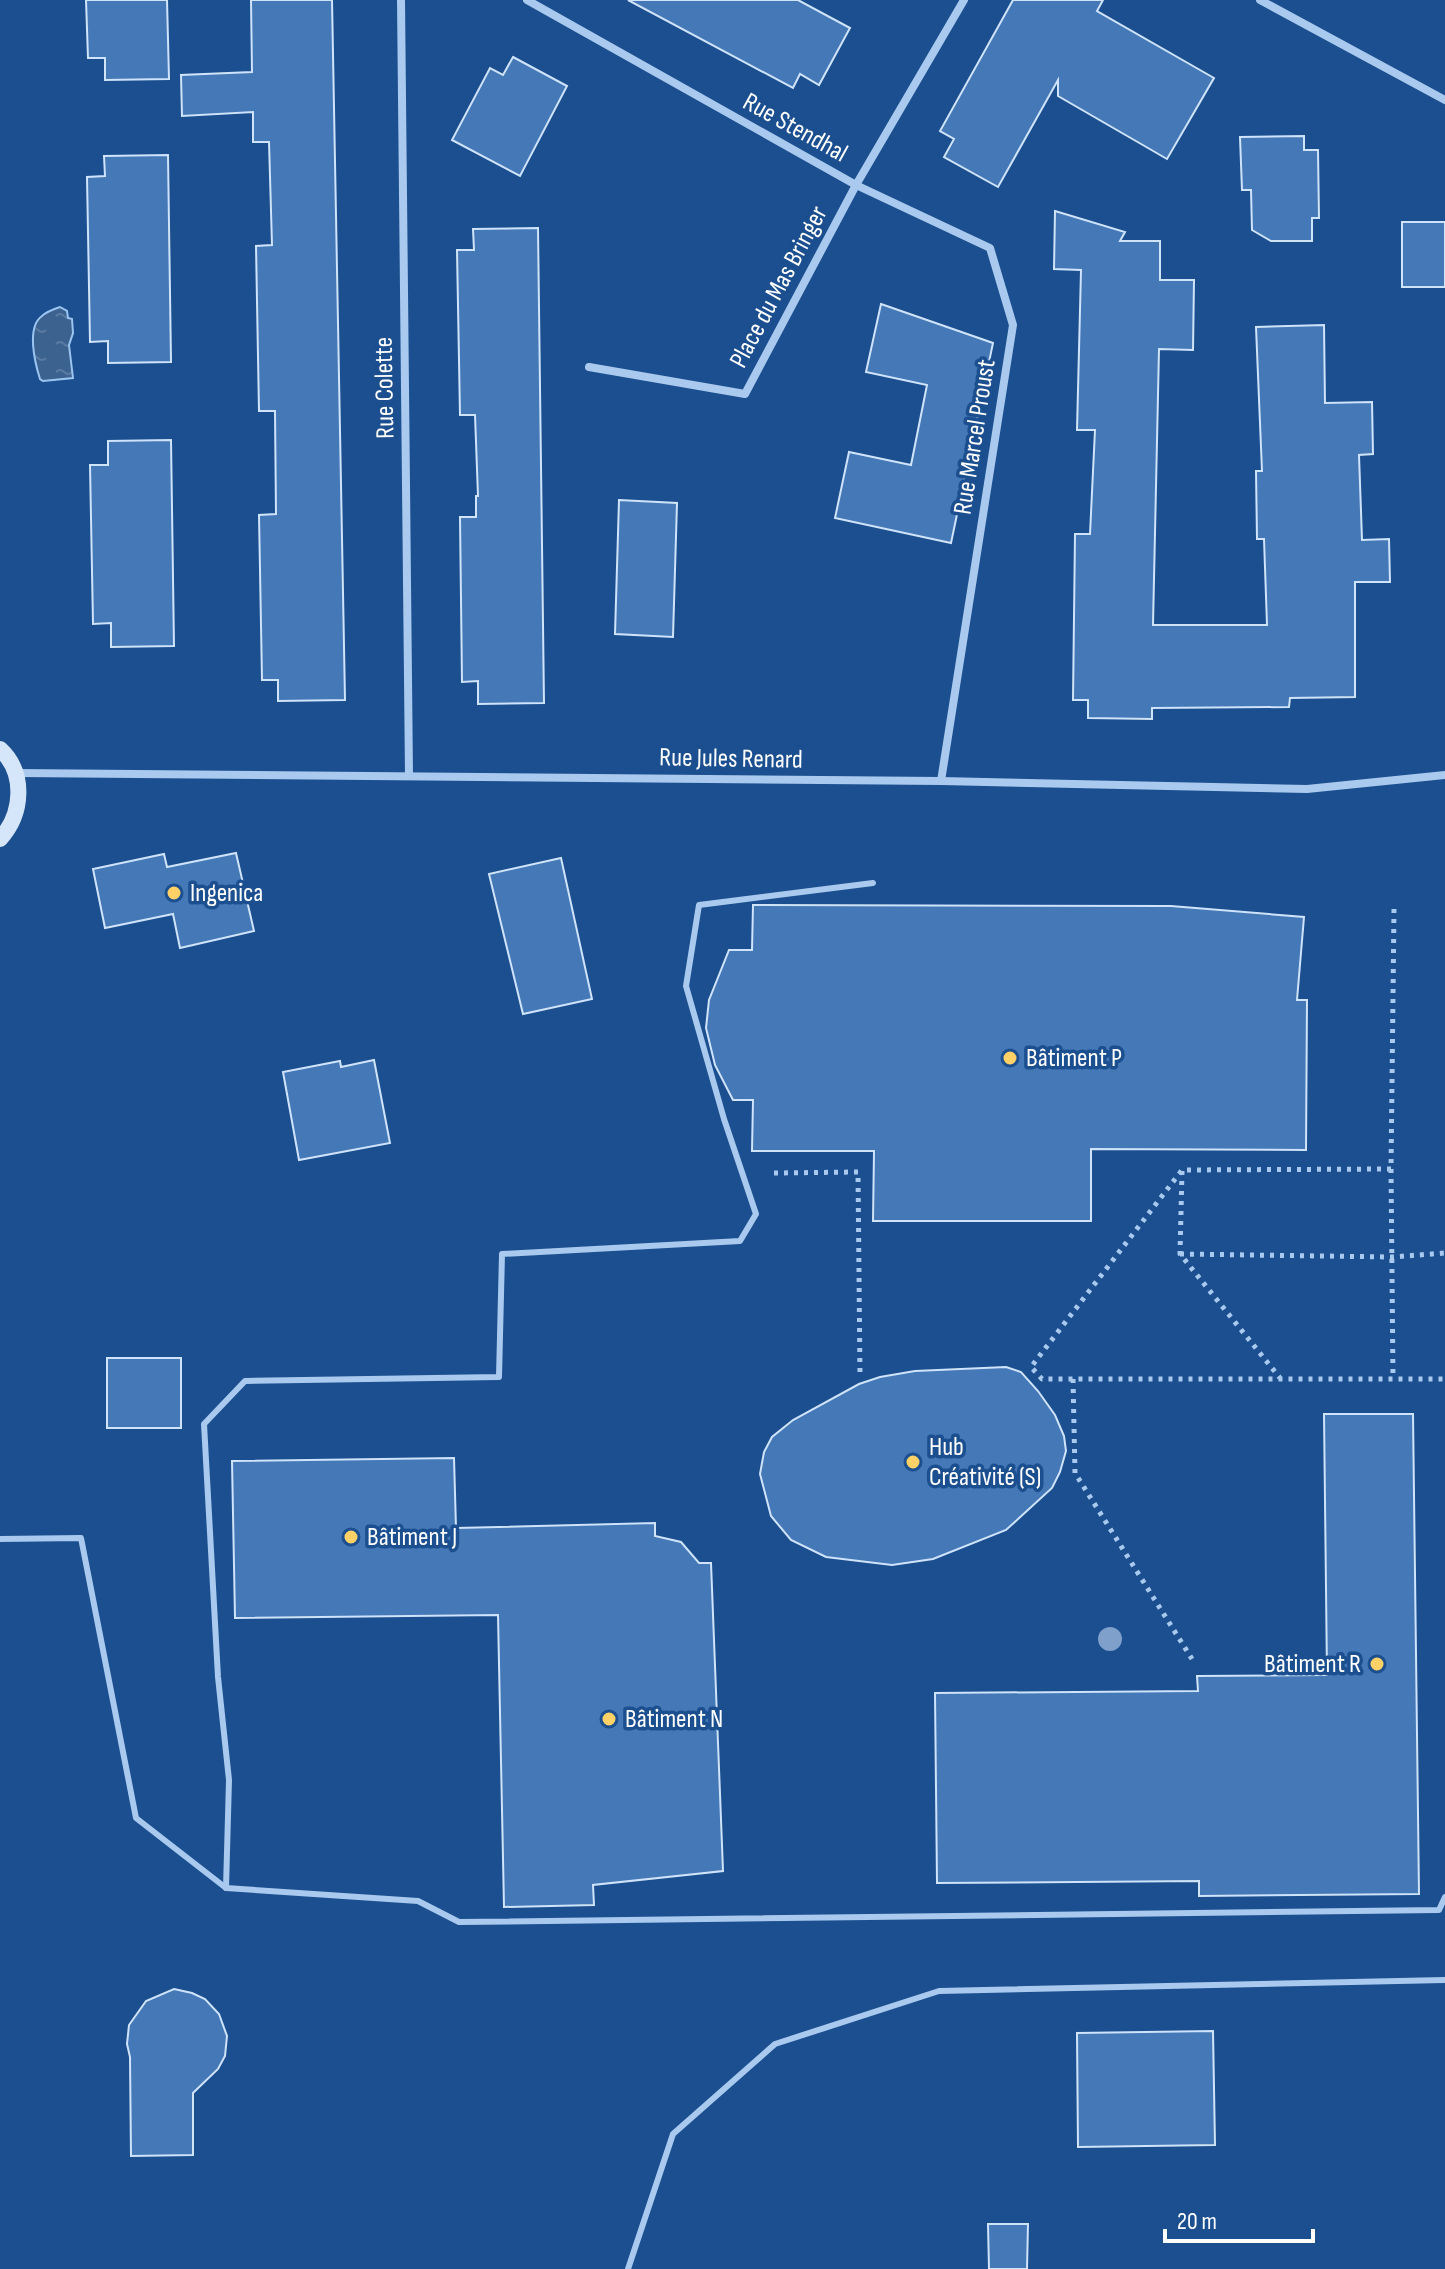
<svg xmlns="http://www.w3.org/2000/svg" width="1445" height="2269" font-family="'Sofia Sans Condensed',sans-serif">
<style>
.water{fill:url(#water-ripples);stroke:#9cc4f0;stroke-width:2}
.building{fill:#4478b7;stroke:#cfe3fa;stroke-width:2}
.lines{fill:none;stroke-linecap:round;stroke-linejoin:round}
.path{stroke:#a9c9ee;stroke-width:5;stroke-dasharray:4 6;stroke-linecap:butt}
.lane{stroke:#a9c9ee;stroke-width:6}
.street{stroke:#a9c9ee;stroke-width:8}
.secondary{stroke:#d6e6fa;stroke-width:16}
.tree{fill:#7ea0ca}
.poi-dot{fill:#ffd166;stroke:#1b4f8f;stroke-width:3}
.labels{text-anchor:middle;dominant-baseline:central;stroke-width:7;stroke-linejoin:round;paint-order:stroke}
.street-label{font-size:26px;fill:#fff;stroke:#1b4f8f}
.poi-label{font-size:26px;fill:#fff;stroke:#1b4f8f;text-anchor:start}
</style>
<defs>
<pattern id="water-ripples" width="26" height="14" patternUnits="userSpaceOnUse" patternTransform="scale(2)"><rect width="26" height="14" fill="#3c6290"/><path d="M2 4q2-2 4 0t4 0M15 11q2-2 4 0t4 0" fill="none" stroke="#597aa1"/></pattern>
</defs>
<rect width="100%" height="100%" fill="#1b4f8f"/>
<path class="water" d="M60,307L67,311L68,318L72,319L73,333L69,345L73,378L43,381L40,379C35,363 26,327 42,316C46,312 54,309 60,307Z"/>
<g class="building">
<path d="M86,0H167L169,79L105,80V58H88Z"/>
<path d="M251,0H332L345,700L278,701V680H262L259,515L276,514L275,411H259L256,246L272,245L269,142H253V112L182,116L181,75L252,72Z"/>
<path d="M628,0H798L850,28L819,85L800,74L793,88Z"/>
<path d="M1013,0H1103L1097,11L1214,78L1167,159L1058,96V80L998,187L944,157L954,139L940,131Z"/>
<path d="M513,57L567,86L520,176L452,140L490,68L503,75Z"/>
<path d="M1304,136V150H1318L1319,218H1312V241H1271L1252,230L1251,190H1242L1240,137Z"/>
<path d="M168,155L171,362L108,363V341L90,342L87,177L105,176L104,156Z"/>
<path d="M1055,211L1125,232L1120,241H1160V280H1194L1193,350L1159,349L1153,625H1267L1264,539H1257L1256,471H1262L1256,327L1324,325L1325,403L1372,402L1373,454L1359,455L1362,540L1389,539L1390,582H1355V697L1290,698L1289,707L1152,708V719L1088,718V700H1073L1075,534H1090L1095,430H1077L1081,270L1054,269Z"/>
<rect x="1402" y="222" width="43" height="65"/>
<path d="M538,228L544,703L478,704V681L462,682L460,517H476V496H478L475,415H460L457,250H474L473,229Z"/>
<path d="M881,304L993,343L951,543L835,518L849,452L911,465L927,385L866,372Z"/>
<path d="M171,440L174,646L111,647V623L93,624L90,465H108V441Z"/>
<path d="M619,500L677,503L673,637L615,634Z"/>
<path d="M236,853L254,931L180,948L173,914L105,928L93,869L164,854L167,867Z"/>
<path d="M561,858L592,999L523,1014L489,874Z"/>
<path d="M753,905L1171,906L1304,917L1297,1000H1307L1306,1150L1091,1149V1221H873L874,1151H752L753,1100H733L715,1065L706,1028L709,1000L729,950H752Z"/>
<path d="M374,1060L390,1143L299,1160L283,1072L340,1061L341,1067Z"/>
<rect x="107" y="1358" width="74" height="70"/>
<path d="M1006,1367L1021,1372L1038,1391L1055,1415L1064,1436L1066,1451L1060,1472L1052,1488L1006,1530L933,1559L892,1565L826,1557L791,1540L771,1516L760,1474L764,1452L772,1437L793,1420L859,1384L880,1377L915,1371Z"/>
<path d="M1324,1414H1413L1419,1894L1199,1896V1881L937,1883L935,1693L1198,1691L1197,1676L1327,1675Z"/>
<path d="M454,1458L456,1528L655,1523V1536L681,1542L699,1563H711L723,1871L593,1885L594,1905L504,1907L498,1615L235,1618L232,1461Z"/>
<path d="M174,1989L192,1993L205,1999L219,2014L227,2036L225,2056L218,2069L193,2093V2155L131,2156L130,2057L127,2044L129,2025L146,2001Z"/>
<path d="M1213,2031L1215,2145L1078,2147L1077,2033Z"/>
<path d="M988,2224H1028L1027,2269H989Z"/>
</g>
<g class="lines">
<g class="path">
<path d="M1394,909L1391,1169L1182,1170L1031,1367L1042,1379H1445"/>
<path d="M1391,1169L1393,1379"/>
<path d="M1182,1171L1180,1254L1280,1378"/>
<path d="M774,1173L858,1172L860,1375"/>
<path d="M1180,1254L1392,1257L1445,1253"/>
<path d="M1073,1379L1075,1473L1192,1659"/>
</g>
<g class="lane">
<path d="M0,1539L81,1538L136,1818L226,1888L418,1901L459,1922L1439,1910L1445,1897"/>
<path d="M226,1888L229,1780L218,1677L204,1424L245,1381L499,1377L502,1254L740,1241L756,1214L724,1119L686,986L699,905L873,883"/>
<path d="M628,2269L673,2134L775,2044L939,1991L1445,1980"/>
</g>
<g class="street">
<path d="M401,0L409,776"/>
<path d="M527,0L856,185L990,248L1013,325L941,781"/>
<path d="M1260,0L1445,100"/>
<path d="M589,367L745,394L856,185L964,0"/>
<path d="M16,773L941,781L1307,789L1445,775"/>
</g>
<path class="secondary" d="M0,749C26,773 23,814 0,839"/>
</g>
<circle class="tree" cx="1110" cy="1639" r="12"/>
<g class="poi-dot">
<circle cx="174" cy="893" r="8"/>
<circle cx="1010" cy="1058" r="8"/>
<circle cx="913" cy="1462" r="8"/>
<circle cx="351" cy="1537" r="8"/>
<circle cx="1377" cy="1664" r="8"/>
<circle cx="609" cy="1719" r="8"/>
</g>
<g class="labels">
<g class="street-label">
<text transform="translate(795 128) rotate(29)">Rue Stendhal</text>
<text transform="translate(779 287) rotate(-62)">Place du Mas Bringer</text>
<text transform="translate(385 388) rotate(-91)">Rue Colette</text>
<text transform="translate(975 437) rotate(-81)">Rue Marcel Proust</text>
<text transform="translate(731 759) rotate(1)">Rue Jules Renard</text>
</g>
<g class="poi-label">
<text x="190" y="893">Ingenica</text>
<text x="1026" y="1058">Bâtiment P</text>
<text x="929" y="1447">Hub<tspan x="929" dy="30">Créativité (S)</tspan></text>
<text x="367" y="1537">Bâtiment J</text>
<text x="1361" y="1664" text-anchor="end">Bâtiment R</text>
<text x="625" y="1719">Bâtiment N</text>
</g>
</g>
<path d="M1165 2229v12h148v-12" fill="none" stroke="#ffffff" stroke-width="4"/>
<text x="1177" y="2229" font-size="24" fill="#ffffff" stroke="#1b4f8f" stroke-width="6" paint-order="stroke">20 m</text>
</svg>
